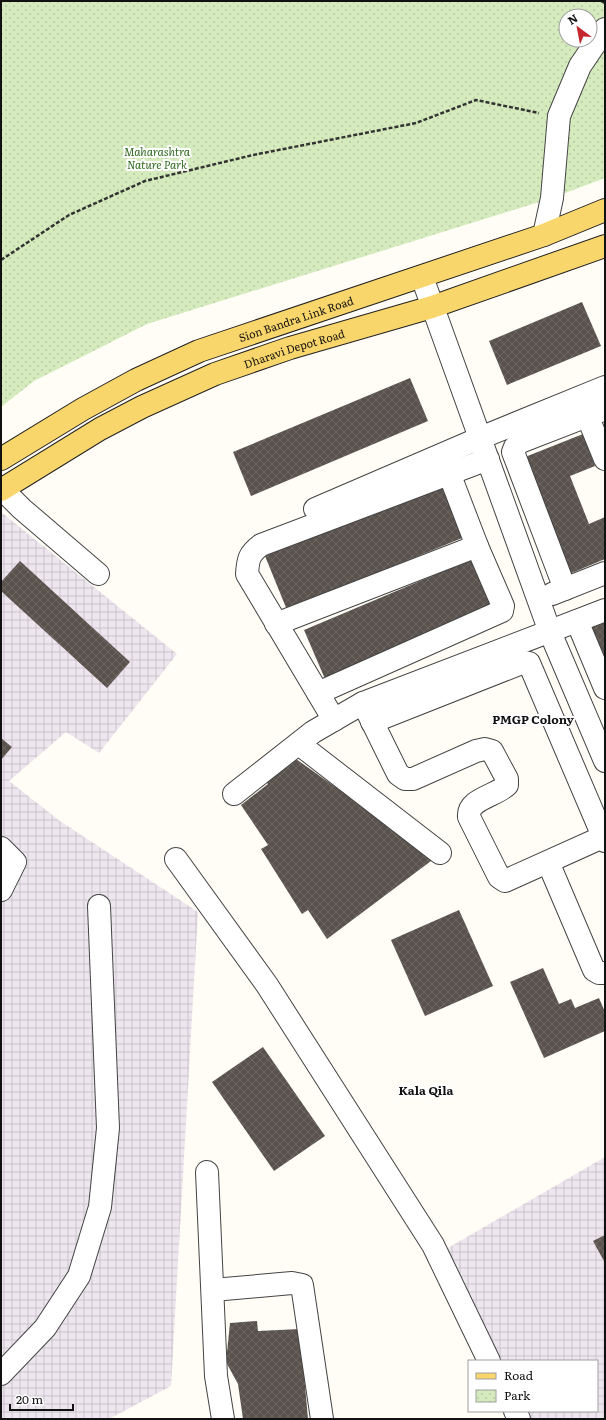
<svg xmlns="http://www.w3.org/2000/svg" width="606" height="1420" font-family="Literata,serif">
<style>
.industrial{fill:url(#industrial-grid)}
.park{fill:url(#park-dots);fill-rule:evenodd}
.building{fill:url(#building-cross-hatch)}
.lines{fill:none;stroke-linecap:round;stroke-linejoin:round}
.minor-casing{stroke:#444;stroke-width:24}
.major-casing{stroke:#222;stroke-width:24}
.path{stroke:#333;stroke-width:2.5;stroke-dasharray:4 2;stroke-linecap:butt}
.minor{stroke:#fff;stroke-width:22}
.major{stroke:#f9d66b;stroke-width:22}
.labels{text-anchor:middle;dominant-baseline:central;stroke-width:4;stroke-linejoin:round;paint-order:stroke}
.park-label{font-size:11px;font-style:italic;fill:#2f6b1f;stroke:#fff}
.street-label{font-size:11px;fill:#111;stroke:#fff}
.neighbourhood-label{font-size:12px;font-weight:bold;fill:#111;stroke:#fff}
</style>
<defs>
<pattern id="industrial-grid" width="8" height="8" patternUnits="userSpaceOnUse"><rect width="8" height="8" fill="#eee6ef"/><path d="M0 4h8M4 0v8" fill="none" stroke="#cbc4cc"/></pattern>
<pattern id="park-dots" width="8" height="8" patternUnits="userSpaceOnUse"><rect width="8" height="8" fill="#d5ebbd"/><path d="M2 2h.1M6 6h.1" fill="none" stroke="#b6c8a1" stroke-width="1.8" stroke-linecap="round"/></pattern>
<pattern id="building-cross-hatch" width="8" height="8" patternUnits="userSpaceOnUse"><rect width="8" height="8" fill="#5a524d"/><path d="M0 0l8 8M0 8l8-8" fill="none" stroke="#6d6662"/></pattern>
</defs>
<rect width="100%" height="100%" fill="#fffdf5"/>
<g class="industrial">
<path d="M1,512L177,654L99,753L66,732L9,781L60,821L198,912L171,1386L109,1419H1Z"/>
<path d="M605,1157V1419H524L519,1411H597V1361H492L434,1256Z"/>
</g>
<path class="park" d="M1,1H605V178L552,198L147,324L34,381L1,407ZM566,16H590V40H566Z"/>
<g class="building">
<path d="M582,302L601,346L507,385L489,341Z"/>
<path d="M410,378L428,421L251,496L233,452Z"/>
<path d="M583,434L595,466L570,476L589,524L605,517V559L567,575L520,459Z"/>
<path d="M441,484L462,538L287,610L265,556Z"/>
<path d="M477,557L497,606L325,679L304,630Z"/>
<path d="M20,561L130,662L107,688L1,591V582Z"/>
<path d="M605,621V670L587,628Z"/>
<path d="M1,738L12,747L1,760Z"/>
<path d="M296,759L435,858L327,939L308,910L302,914L261,849L268,845L241,805L268,784L263,778L282,762L286,768Z"/>
<path d="M459,910L493,986L425,1016L391,940Z"/>
<path d="M543,968L559,1004L571,999L575,1008L599,998L605,1012V1031L544,1058L510,982Z"/>
<path d="M263,1047L325,1136L274,1171L212,1082Z"/>
<path d="M605,1235V1263L593,1241Z"/>
<path d="M257,1321L258,1331L300,1329L308,1419H243L238,1384L226,1362L230,1323Z"/>
</g>
<g class="lines">
<g class="minor-casing">
<g id="minor">
<path d="M544,235L552,198L559,116L580,66L605,29"/>
<path d="M422,277L550,632L605,761"/>
<path d="M582,403L605,459"/>
<path d="M2,489L22,509L98,574"/>
<path d="M315,509L480,438L605,387"/>
<path d="M565,589L513,452L515,447L520,442L605,409"/>
<path d="M552,594L605,573"/>
<path d="M577,621L605,688"/>
<path d="M276,624L477,546L449,473"/>
<path d="M318,693L502,611L503,606L477,546"/>
<path d="M363,703L398,774L405,779H413L476,751L485,749L492,751L507,779V785C496,796 467,799 469,817L499,877L505,881L605,836"/>
<path d="M334,720L247,574C248,559 249,554 261,545L488,459"/>
<path d="M372,722L524,662L529,663L605,841"/>
<path d="M299,744L440,853"/>
<path d="M234,794L313,732L363,703L605,610"/>
<path d="M1,848L15,862L1,890"/>
<path d="M176,859L267,985L433,1245L489,1361"/>
<path d="M548,862L594,970L599,973H605"/>
<path d="M207,1172L216,1376L223,1419"/>
<path d="M213,1290L292,1283L302,1285L322,1419"/>
<path d="M1,1374L45,1328L79,1276L100,1207L108,1128L99,906"/>
<path d="M515,1411L519,1419"/>
</g>
</g>
<g class="major-casing">
<g id="major">
<path id="s1" d="M1,459L83,409L136,380L199,351L544,235L605,210"/>
<path id="s2" d="M1,490L100,429L142,407L215,374L290,348L432,307L605,246"/>
</g>
</g>
<g class="path">
<path d="M601,1L605,3"/>
<path d="M1,260L69,215L145,181L253,155L416,123L476,100L539,113"/>
</g>
<use href="#minor" class="minor"/>
<use href="#major" class="major"/>
</g>
<g class="labels">
<g class="park-label">
<text x="157" y="151">Maharashtra<tspan x="157" dy="13">Nature Park</tspan></text>
</g>
<g class="street-label">
<text stroke="none"><textPath href="#s1" startOffset="328">Sion Bandra Link Road</textPath></text>
<text stroke="none"><textPath href="#s2" startOffset="327">Dharavi Depot Road</textPath></text>
</g>
<g class="neighbourhood-label">
<text x="533" y="719">PMGP Colony</text>
<text x="426" y="1090">Kala Qila</text>
</g>
</g>
<rect width="606" height="1420" fill="none" stroke="#111111" stroke-width="4"/>
<rect x="468" y="1360" width="130" height="52" fill="#ffffff" stroke="#a0a0a0"/>
<rect x="476" y="1373" width="20" height="6" fill="#f9d66b" stroke="#a0a0a0"/>
<text x="504" y="1380" font-size="12" fill="#111111">Road</text>
<rect x="476" y="1390" width="20" height="12" fill="url(#park-dots)" stroke="#a0a0a0"/>
<text x="504" y="1400" font-size="12" fill="#111111">Park</text>
<g transform="translate(578 28) rotate(328)"><circle r="19" fill="#ffffff" stroke="#a0a0a0"/>
<path d="M0-3L7 15L0 10L-7 15Z" fill="#c4262e"/>
<text y="-6" font-size="11" font-weight="bold" text-anchor="middle" fill="#111111">N</text>
</g>
<path d="M10 1404v6h63v-6" fill="none" stroke="#111111" stroke-width="2"/>
<text x="16" y="1404" font-size="12" fill="#111111" stroke="#ffffff" stroke-width="3" paint-order="stroke">20 m</text>
</svg>
